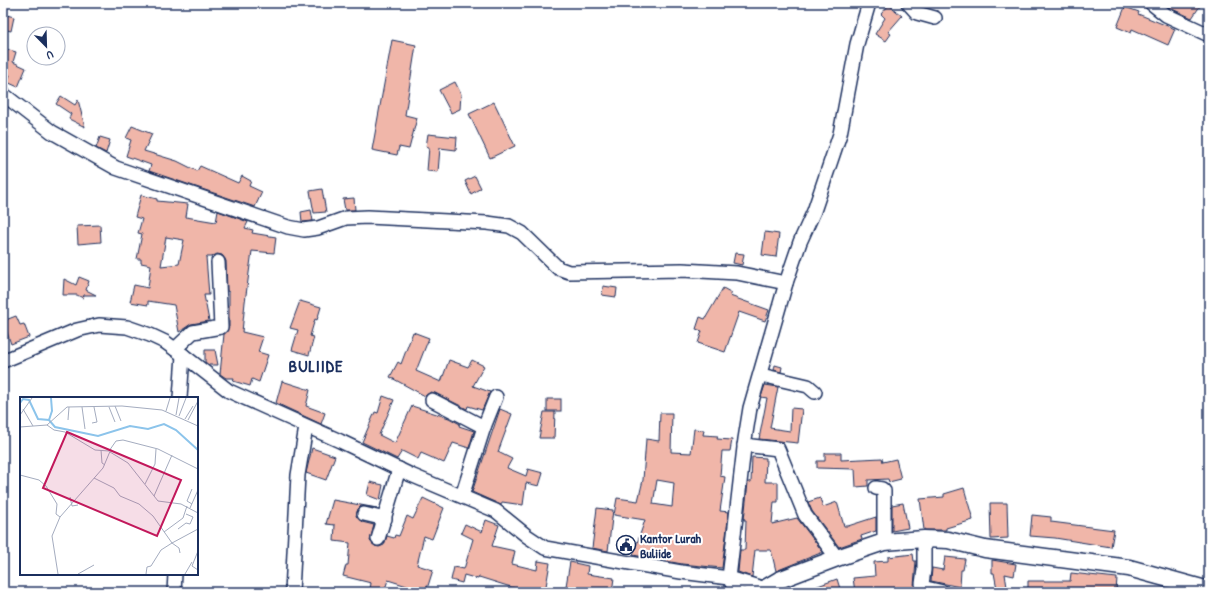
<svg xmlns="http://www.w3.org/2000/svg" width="1212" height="595" font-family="'Patrick Hand',sans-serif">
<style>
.building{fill:#f0b6a9;stroke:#1b2f5e;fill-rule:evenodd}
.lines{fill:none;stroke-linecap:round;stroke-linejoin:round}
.minor-casing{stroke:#1b2f5e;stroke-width:16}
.tertiary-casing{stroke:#1b2f5e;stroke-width:19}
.minor{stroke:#fff;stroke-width:13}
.tertiary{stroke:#fff;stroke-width:16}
.labels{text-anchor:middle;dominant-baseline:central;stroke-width:4;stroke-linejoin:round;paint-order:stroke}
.poi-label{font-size:13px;font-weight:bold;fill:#1b2f5e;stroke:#fff;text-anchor:start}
.district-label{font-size:17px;font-weight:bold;letter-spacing:1px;fill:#1b2f5e;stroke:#fff}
.inset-river{fill:none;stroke:#8cc4eb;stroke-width:2}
.inset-road{fill:none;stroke:#a4acbf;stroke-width:1}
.view{fill:#c2185b;fill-opacity:0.15;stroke:#c2185b;stroke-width:2}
.inset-edge{fill:none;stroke:#1b2f5e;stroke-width:2}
</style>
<rect width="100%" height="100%" fill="#fff"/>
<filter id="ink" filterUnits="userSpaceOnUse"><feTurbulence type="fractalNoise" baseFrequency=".025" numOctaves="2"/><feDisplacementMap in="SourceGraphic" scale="8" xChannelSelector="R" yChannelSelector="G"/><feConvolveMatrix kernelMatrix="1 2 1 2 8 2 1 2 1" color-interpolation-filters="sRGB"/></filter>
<g filter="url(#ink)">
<g class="building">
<path d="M1164,3H1202L1192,18L1170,8Z"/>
<path d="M889,5L902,16L888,32L891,34L886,41L875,34L885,18L881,14Z"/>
<path d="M1125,7L1139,12L1138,14L1175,29L1168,45L1132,29L1131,33L1117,27Z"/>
<path d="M3,14L14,17L11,31L3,29Z"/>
<path d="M392,40L416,45L405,115L417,118L409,149L399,147L397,155L372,150Z"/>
<path d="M3,48L16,52L13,62L26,68L18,87L7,82L10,75L3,74Z"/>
<path d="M455,82L461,94L460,109L451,113L439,90Z"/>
<path d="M61,96L75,105L78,100L85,127L69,119L71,114L56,104Z"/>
<path d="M494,102L515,146L490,158L469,114Z"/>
<path d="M132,126L152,134L144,151L177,161L197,171L200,166L238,183L242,176L251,181L249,186L262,192L255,207L149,171L151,165L126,156L131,140L126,138Z"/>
<path d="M428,134L457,137L456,150L440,148L438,172L427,171L429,147H426Z"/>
<path d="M100,137L110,140L106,153L96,148Z"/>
<path d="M475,176L481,188L471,194L465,181Z"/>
<path d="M322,189L326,212L314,213L310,191Z"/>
<path d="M141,195L157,199V201L188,204L186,217L216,222L218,211L248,222L245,228L253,230L252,233L276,237L274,253L252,251L245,302L242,332L263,337L258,352L268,355L259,382L252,379L250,386L233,381L234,378H226L220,374L224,334L229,327V292L227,291L226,261L222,255L217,254L212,257H206L209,295H204L209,321L191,324L179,332L174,305L148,301V305L130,302L134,285L148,288L151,265L141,263V259H137L142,234L138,233L142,219L135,217ZM166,237L184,240L179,264L161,266Z"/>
<path d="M354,198L355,210H345L343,199Z"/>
<path d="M311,210L313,221L302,222L301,212Z"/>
<path d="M100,225L101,242L78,244L77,226Z"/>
<path d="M765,232L779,234L776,257L762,255Z"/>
<path d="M735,253L744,254L742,265L733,263Z"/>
<path d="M79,277L89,281L86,290L96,295H84L83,298L77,295H63L64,279L76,285Z"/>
<path d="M603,286L617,288L616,297L602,295Z"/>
<path d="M723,288L732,293L730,296L769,310L765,321L739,312L725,352L698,343L702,331L696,329L700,317L705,319Z"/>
<path d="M300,301L321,307L317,320L315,319L310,336L314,337L309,355L292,350L298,330L290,328Z"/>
<path d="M16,316L20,325L24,324L29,337L11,344L3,321Z"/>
<path d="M413,332L429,338L416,371L441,382L449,360L468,367L472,360L484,366L473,386L490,392L482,410L468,406L467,409L435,393L431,392L425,396L390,377L398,362L401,364Z"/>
<path d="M205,350H215L218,365H209L205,362Z"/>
<path d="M775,365L782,367L781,372L774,370Z"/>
<path d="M282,381L310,390L306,406L325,413L321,424L276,403Z"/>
<path d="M765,385L778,387L770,428L790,431L791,408L802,409L798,443L759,439L767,398L761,397Z"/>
<path d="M383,396L394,400L379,435L395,443L412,406L449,418L460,424L459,426L474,431L469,448L453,443L444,463L421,453L418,459L402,451L397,459L362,442L375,412L378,413Z"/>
<rect x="547" y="399" width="14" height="12"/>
<path d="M500,409L512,414L498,452L512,459L507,468L526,476L528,469L543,473L539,486L526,483L523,505L502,502L501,505L472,492Z"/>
<path d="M544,412H555L554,438H539Z"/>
<path d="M660,413H672L671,452L691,453L694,429L704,430L703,435L718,436L717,439L732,440L730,451H722L720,476L725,477L720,511L729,512L722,568L682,564L633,555L645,520L614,515L617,498L638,501L643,480L646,439L659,441ZM657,480L674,483L672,507L653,504Z"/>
<path d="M312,448L335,456L326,480L306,473Z"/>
<path d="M825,453H841V460L882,458L883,462L896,459L901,479L889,482L888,479L868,480V486L856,487L855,469L817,468V461H825Z"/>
<path d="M752,457L766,458L765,482H778V502H774L772,524L797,518L823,552L776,571L771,550H755L752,577L738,572L740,550H745L746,520H744L748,482H751Z"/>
<path d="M370,482L383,485L380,500L367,495Z"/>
<path d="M964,488L973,520L946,528V530H924L920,499L944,497V494Z"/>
<path d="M423,498L444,508L432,539L424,536L417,565L433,570L426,592L388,580L384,592H382L370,589L371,583L343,576L346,565H348L350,543L334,541L335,525L326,524L333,500L377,508L361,506L358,509L356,516L362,522L374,525L370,541L375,546L379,547L384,545L387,536L394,538L395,535L399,536L407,516L413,519Z"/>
<path d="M820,498L823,507L837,502L844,526H848L876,517V531L861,536L862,539L839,547L812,511L808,502Z"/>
<path d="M903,503L908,528L892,531V505Z"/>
<path d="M990,503H1007L1008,538L991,539Z"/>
<path d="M597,508L613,510L608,551L592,548Z"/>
<path d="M1032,515L1051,517V522L1114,530L1111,547L1055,538L1030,536Z"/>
<path d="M486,520L499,525L492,546L515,551L512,564L537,570L538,561L550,563L545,592H513L514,588L479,577L478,579L464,575L462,583L451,580L454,567L464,569L473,539L461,533L465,524L482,532Z"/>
<path d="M913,554L914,561H916L914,586L918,592H855L853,578L875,576L874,562L888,561V557Z"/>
<path d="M945,557L965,559L963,570H961L960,587L931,581L932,568L943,570Z"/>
<path d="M992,560L1016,564L1014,576L1005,574L1007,587L997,589L994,573H992Z"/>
<path d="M570,562L588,566L587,574L614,578L612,592H565Z"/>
<path d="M1071,573L1117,578L1116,592H1028V581H1070Z"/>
<path d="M837,579L841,592H804V591Z"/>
</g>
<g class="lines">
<g class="minor-casing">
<g id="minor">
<path d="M908,3L917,13L935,18"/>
<path d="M1151,3L1166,15L1209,35"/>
<path d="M3,94L52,132L116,168L288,227L304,230L318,228L346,218L368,217L487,223L509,226L522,233L558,268L569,272L682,270L737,273L786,283"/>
<path d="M175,349L193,332L221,327L218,262"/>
<path d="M3,361L77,330L99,325L127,327L150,335L165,342L183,355L229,391L340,441L411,475L496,511L527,536L545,548L681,572L729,578L762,588"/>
<path d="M761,375L808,386L815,392"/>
<path d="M180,398L183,355"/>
<path d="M432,400L484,427"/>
<path d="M744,445L778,449L805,515L837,558"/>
<path d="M876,488L882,489L884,491V542"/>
<path d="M462,496L484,427L496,397"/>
<path d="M364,514L385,519"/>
<path d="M378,539L399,469"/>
<path d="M924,539V570L922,584L926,588L943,592"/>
<path d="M174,592L175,574"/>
<path d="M292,592L298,475L306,427"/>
<path d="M737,592L729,578L745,439L750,408L786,283L800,242L814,211L840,134L857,44L869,3"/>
</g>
</g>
<g class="tertiary-casing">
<path id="tertiary" d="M759,592L779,580L837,558L884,542L924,539L948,540L985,549L1129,568L1209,590"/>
</g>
<use href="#minor" class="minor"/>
<use href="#tertiary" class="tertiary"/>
</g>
</g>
<defs>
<g id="civic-ring" transform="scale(1)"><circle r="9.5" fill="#fff" stroke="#1b2f5e" stroke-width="1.5"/><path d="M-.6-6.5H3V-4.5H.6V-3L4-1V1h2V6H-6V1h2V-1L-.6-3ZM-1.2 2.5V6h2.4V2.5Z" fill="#1b2f5e"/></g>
</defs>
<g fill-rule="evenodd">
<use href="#civic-ring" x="626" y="545"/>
</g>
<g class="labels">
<g class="poi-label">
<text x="640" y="538">Kantor Lurah<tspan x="640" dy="15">Buliide</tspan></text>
</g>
<g class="district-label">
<text x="316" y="365">BULIIDE</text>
</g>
</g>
<g transform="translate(20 397)">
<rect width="178" height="178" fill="#fff"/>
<path class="inset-river" d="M0,6L3,2L9,3L18,22L29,23L35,30L78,39L110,29L128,32L144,27L156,33L178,53M29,23L32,14L31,1"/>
<path class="inset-road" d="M95,9L101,24M62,10L65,32M89,10L95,25M3,12L13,29M146,14L150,1M0,18L12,1M156,18L159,1M159,19L166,1M165,22L173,9M48,23L49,10M168,23L178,4M72,26L77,25L74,10M27,28L34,33L45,35L75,53L89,54L96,44L103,43L138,52L178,72M0,30L27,28L47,10L102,9L142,13L178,29M81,53L82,66L85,68M90,55L108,66L138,104L161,107L178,116M0,78L19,83L26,89L37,107L36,117L40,120L83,71L91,52M74,81L94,91L100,99L119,107L133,119L152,146L178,132M125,87L135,67L136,52M172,92L167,104L172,107M134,99L152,58M50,100L52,109L58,108M170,111L178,93M158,132L166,126L170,127L173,120L166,117M144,135L163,121L167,109M178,154L172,169L178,173M38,177L32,139L40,120M58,177L74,168M126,177L127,170L131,169L141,153L152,146L159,151L160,156M165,177L172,165"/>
<path class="view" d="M47,35L161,83L137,139L23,91Z"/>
<rect width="178" height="178" class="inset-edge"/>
</g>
<rect width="1212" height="595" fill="none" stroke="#fff" stroke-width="16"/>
<rect x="8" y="8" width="1196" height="579" fill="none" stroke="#1b2f5e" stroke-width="1.5" filter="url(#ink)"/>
<g transform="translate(46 46) rotate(157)"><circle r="19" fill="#ffffff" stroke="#a4acbf"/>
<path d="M0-3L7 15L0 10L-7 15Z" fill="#1b2f5e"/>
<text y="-6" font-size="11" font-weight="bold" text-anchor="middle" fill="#1b2f5e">U</text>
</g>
</svg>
